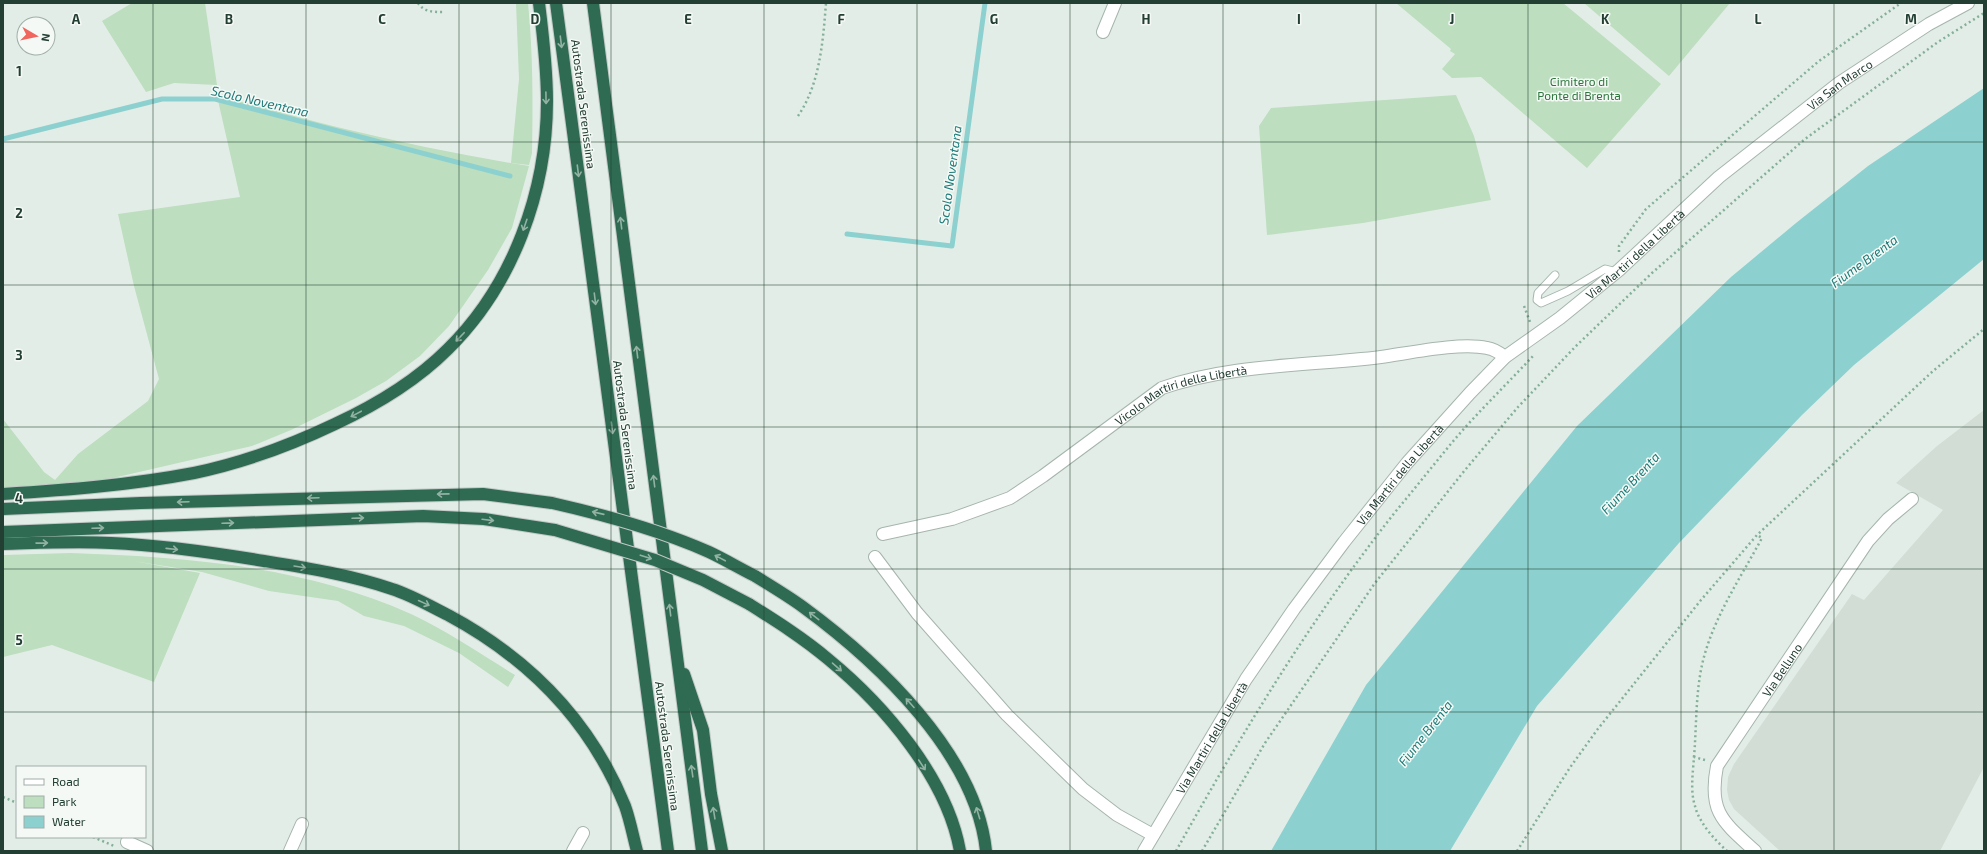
<svg xmlns="http://www.w3.org/2000/svg" width="1987" height="854" font-family="'Exo 2',sans-serif">
<style>
.built{fill:#d2ddd6}
.green{fill:#bddebf}
.water{fill:#8cd1cf}
.lines{fill:none;stroke-linecap:round;stroke-linejoin:round}
.stream{stroke:#8cd1cf;stroke-width:5}
.service-casing{stroke:#a6b5ad;stroke-width:9}
.minor-casing{stroke:#a6b5ad;stroke-width:14}
.motorway-casing{stroke:#c1c9c6;stroke-width:14}
.path{stroke:#84b09a;stroke-width:2.5;stroke-dasharray:2 3;stroke-linecap:butt}
.service{stroke:#fff;stroke-width:7}
.minor{stroke:#fff;stroke-width:12}
.motorway{stroke:#2f6a53;stroke-width:12}
.motorway-bridge-casing{stroke:#c1c9c6;stroke-width:14;stroke-linecap:butt}
.motorway-bridge{stroke:#2f6a53;stroke-width:12}
.oneway{stroke:#92b2a4}
.grid{fill:none;stroke:#233e32;stroke-width:1;stroke-opacity:0.55}
.labels{text-anchor:middle;dominant-baseline:central;stroke-width:3;stroke-linejoin:round;paint-order:stroke}
.park-label{font-size:12px;fill:#2d753c;stroke:#f4f9f6}
.street-label{font-size:12px;fill:#233e32;stroke:#f4f9f6}
.water-label{font-size:13px;font-style:italic;fill:#1d7a78;stroke:#f4f9f6}
.grid-label{font-size:13px;text-anchor:middle;font-weight:bold;fill:#233e32;stroke:#f4f9f6;stroke-width:3;stroke-linejoin:round;paint-order:stroke}
</style>
<rect width="100%" height="100%" fill="#e3ede7"/>
<path class="built" d="M1984,410V767L1940,851H1780L1734,809L1729,800L1727,790L1728,777L1734,764L1852,594L1864,600L1943,510L1896,483L1937,446Z"/>
<g class="green">
<path d="M132,3H205L217,85L174,83L146,92L102,21Z"/>
<path d="M516,3H528C533,53 533,103 532,153L529,165L511,163L519,79Z"/>
<path d="M1396,3H1563L1661,84L1587,168L1481,77L1452,78L1442,69L1455,54L1450,51L1451,49Z"/>
<path d="M1584,3H1730L1669,76Z"/>
<path d="M1456,95L1474,136L1491,200L1363,223L1267,235L1259,126L1271,108Z"/>
<path d="M217,96C259,105 299,118 341,128C403,143 466,156 529,166L512,228L488,270L449,326L420,356L386,381L356,398L291,430L252,446L113,478L72,485L3,488V419L44,472L55,480L78,454L148,401L159,379L134,286L118,214L240,197Z"/>
<path d="M71,553C188,557 303,566 411,614C447,631 481,654 515,675L508,687L459,653L404,626L364,616L338,601L269,591L202,572L133,561L200,573L154,682L52,645L3,657V555Z"/>
</g>
<path class="water" d="M1984,88V259L1854,365L1802,415L1679,543L1537,706L1450,851H1271L1366,685L1577,426L1731,277L1796,223L1868,166Z"/>
<g class="lines">
<g class="stream">
<path d="M3,139L162,99H215L510,176"/>
<path d="M847,234L952,246L985,3"/>
</g>
<g class="service-casing">
<path id="service" d="M1555,275L1538,293L1537,300L1541,303L1568,291L1605,269L1617,272"/>
</g>
<g class="minor-casing">
<g id="minor">
<path d="M1103,32L1115,3"/>
<path id="s1" d="M883,534L952,519L1010,498L1043,476L1162,388C1231,364 1308,366 1381,357C1410,353 1460,342 1487,348C1494,349 1500,353 1505,357"/>
<path d="M875,557L917,613L1007,715L1083,789L1117,815L1153,835"/>
<path d="M127,842L147,851"/>
<path d="M290,851L302,824"/>
<path d="M573,851L583,833"/>
<path id="s2" d="M1144,851L1246,679L1294,609L1344,542L1407,463L1470,393L1505,357L1560,318L1619,270L1719,177L1839,83L1929,24L1968,3"/>
<path id="s3" d="M1755,851C1723,822 1708,812 1717,766L1868,541L1888,519L1912,499"/>
</g>
</g>
<g class="motorway-casing">
<g id="motorway">
<path d="M556,3L668,851"/>
<path d="M593,3L702,851"/>
<path d="M3,494C67,490 131,485 194,473C242,463 291,445 335,424C376,405 416,381 448,349C513,285 547,191 547,101C547,68 543,35 539,3"/>
<path d="M3,509L141,503L483,494L552,503"/>
<path d="M3,532L423,516L484,519L555,530"/>
<path d="M3,544C39,543 75,541 111,543C160,545 216,553 264,561C307,568 351,575 392,589C411,595 430,606 448,615C530,659 590,720 625,806C630,820 633,836 637,851"/>
<path d="M755,576C771,586 788,596 803,607C878,662 976,754 986,851"/>
<path d="M749,604C776,621 803,638 828,659C884,705 947,778 960,851"/>
<path d="M684,674L703,730L711,794L722,851"/>
</g>
</g>
<g class="path">
<path d="M418,3C424,12 433,12 443,12"/>
<path d="M798,116C820,84 823,41 826,3"/>
<path d="M1619,252V246L1646,209L1819,61L1901,3"/>
<path d="M1524,306L1530,322"/>
<path d="M1694,757C1697,722 1695,684 1706,650C1718,611 1742,575 1762,538L1757,535"/>
<path d="M1705,760L1694,757C1693,772 1690,791 1695,806C1699,823 1715,840 1727,851"/>
<path d="M3,797L17,803"/>
<path d="M93,837L114,846"/>
<path d="M1176,851C1242,733 1312,617 1396,511C1416,487 1435,463 1455,439C1479,411 1507,384 1533,356"/>
<path d="M1202,851L1265,743L1375,583L1465,470L1518,407L1575,347L1652,273L1805,139L1938,42L1984,13"/>
<path d="M1517,851L1569,769L1597,730L1701,600L1757,535L1933,371L1984,329"/>
</g>
<use href="#service" class="service"/>
<use href="#minor" class="minor"/>
<use href="#motorway" class="motorway"/>
<g class="motorway-bridge-casing">
<g id="motorway-bridge">
<path d="M552,503C605,515 659,530 709,552C724,559 739,568 755,576"/>
<path d="M555,530L655,560L703,580L749,604"/>
</g>
</g>
<use href="#motorway-bridge" class="motorway-bridge"/>
</g>
<defs><path id="oneway-shaft" d="M-6 0H5M1.5-3L5.5 0L1.5 3" fill="none" stroke-width="1.6" stroke-linecap="round" stroke-linejoin="round"/></defs>
<g class="oneway">
<use href="#oneway-shaft" transform="translate(561 42) rotate(83)"/>
<use href="#oneway-shaft" transform="translate(546 98) rotate(89)"/>
<use href="#oneway-shaft" transform="translate(578 171) rotate(83)"/>
<use href="#oneway-shaft" transform="translate(621 223) rotate(-97)"/>
<use href="#oneway-shaft" transform="translate(525 225) rotate(109)"/>
<use href="#oneway-shaft" transform="translate(595 299) rotate(83)"/>
<use href="#oneway-shaft" transform="translate(460 337) rotate(134)"/>
<use href="#oneway-shaft" transform="translate(637 352) rotate(-97)"/>
<use href="#oneway-shaft" transform="translate(356 414) rotate(152)"/>
<use href="#oneway-shaft" transform="translate(612 428) rotate(83)"/>
<use href="#oneway-shaft" transform="translate(654 481) rotate(-97)"/>
<use href="#oneway-shaft" transform="translate(443 494) rotate(179)"/>
<use href="#oneway-shaft" transform="translate(313 498) rotate(178)"/>
<use href="#oneway-shaft" transform="translate(183 502) rotate(178)"/>
<use href="#oneway-shaft" transform="translate(598 513) rotate(-167)"/>
<use href="#oneway-shaft" transform="translate(358 518) rotate(-2)"/>
<use href="#oneway-shaft" transform="translate(488 520) rotate(7)"/>
<use href="#oneway-shaft" transform="translate(228 523) rotate(-2)"/>
<use href="#oneway-shaft" transform="translate(98 528) rotate(-2)"/>
<use href="#oneway-shaft" transform="translate(42 543) rotate(-1)"/>
<use href="#oneway-shaft" transform="translate(172 549) rotate(6)"/>
<use href="#oneway-shaft" transform="translate(646 557) rotate(18)"/>
<use href="#oneway-shaft" transform="translate(720 558) rotate(-152)"/>
<use href="#oneway-shaft" transform="translate(300 567) rotate(9)"/>
<use href="#oneway-shaft" transform="translate(424 603) rotate(25)"/>
<use href="#oneway-shaft" transform="translate(670 610) rotate(-97)"/>
<use href="#oneway-shaft" transform="translate(814 616) rotate(-142)"/>
<use href="#oneway-shaft" transform="translate(837 667) rotate(41)"/>
<use href="#oneway-shaft" transform="translate(910 703) rotate(-132)"/>
<use href="#oneway-shaft" transform="translate(922 765) rotate(57)"/>
<use href="#oneway-shaft" transform="translate(692 771) rotate(-98)"/>
<use href="#oneway-shaft" transform="translate(714 813) rotate(-99)"/>
<use href="#oneway-shaft" transform="translate(978 813) rotate(-107)"/>
</g>
<path class="grid" d="M153,3V851M306,3V851M459,3V851M611,3V851M764,3V851M917,3V851M1070,3V851M1223,3V851M1376,3V851M1528,3V851M1681,3V851M1834,3V851M3,142H1984M3,285H1984M3,427H1984M3,569H1984M3,712H1984"/>
<g class="labels">
<g class="park-label">
<text x="1579" y="81">Cimitero di<tspan x="1579" dy="14">Ponte di Brenta</tspan></text>
</g>
<g class="street-label">
<text stroke="none"><textPath href="#s2" startOffset="1046">Via San Marco</textPath></text>
<text transform="translate(584 104) rotate(83)">Autostrada Serenissima</text>
<text stroke="none"><textPath href="#s2" startOffset="780">Via Martiri della Libertà</textPath></text>
<text stroke="none"><textPath href="#s1" startOffset="335">Vicolo Martiri della Libertà</textPath></text>
<text transform="translate(626 425) rotate(83)">Autostrada Serenissima</text>
<text stroke="none"><textPath href="#s2" startOffset="456">Via Martiri della Libertà</textPath></text>
<text stroke="none"><textPath href="#s3" startOffset="216">Via Belluno</textPath></text>
<text stroke="none"><textPath href="#s2" startOffset="132">Via Martiri della Libertà</textPath></text>
<text transform="translate(668 746) rotate(83)">Autostrada Serenissima</text>
</g>
<g class="water-label">
<text transform="translate(260 101) rotate(13)">Scolo Noventana</text>
<text transform="translate(950 175) rotate(-82)">Scolo Noventana</text>
<text transform="translate(1864 261) rotate(-36)">Fiume Brenta</text>
<text transform="translate(1630 483) rotate(-47)">Fiume Brenta</text>
<text transform="translate(1425 733) rotate(-52)">Fiume Brenta</text>
</g>
</g>
<g class="grid-label">
<text x="76" y="24">A</text>
<text x="229" y="24">B</text>
<text x="382" y="24">C</text>
<text x="535" y="24">D</text>
<text x="688" y="24">E</text>
<text x="841" y="24">F</text>
<text x="994" y="24">G</text>
<text x="1146" y="24">H</text>
<text x="1299" y="24">I</text>
<text x="1452" y="24">J</text>
<text x="1605" y="24">K</text>
<text x="1758" y="24">L</text>
<text x="1911" y="24">M</text>
<text x="19" y="76">1</text>
<text x="19" y="218">2</text>
<text x="19" y="360">3</text>
<text x="19" y="503">4</text>
<text x="19" y="645">5</text>
</g>
<rect width="1987" height="854" fill="none" stroke="#233e32" stroke-width="8"/>
<rect x="16" y="766" width="130" height="72" fill="#f4f9f6" stroke="#a0aea8"/>
<rect x="24" y="779" width="20" height="6" fill="#ffffff" stroke="#a0aea8"/>
<text x="52" y="786" font-size="12" fill="#233e32">Road</text>
<rect x="24" y="796" width="20" height="12" fill="#bddebf" stroke="#a0aea8"/>
<text x="52" y="806" font-size="12" fill="#233e32">Park</text>
<rect x="24" y="816" width="20" height="12" fill="#8cd1cf" stroke="#a0aea8"/>
<text x="52" y="826" font-size="12" fill="#233e32">Water</text>
<g transform="translate(36 36) rotate(99)"><circle r="19" fill="#f4f9f6" stroke="#a0aea8"/>
<path d="M0-3L7 15L0 10L-7 15Z" fill="#f0665e"/>
<text y="-6" font-size="11" font-weight="bold" text-anchor="middle" fill="#233e32">N</text>
</g>
</svg>
